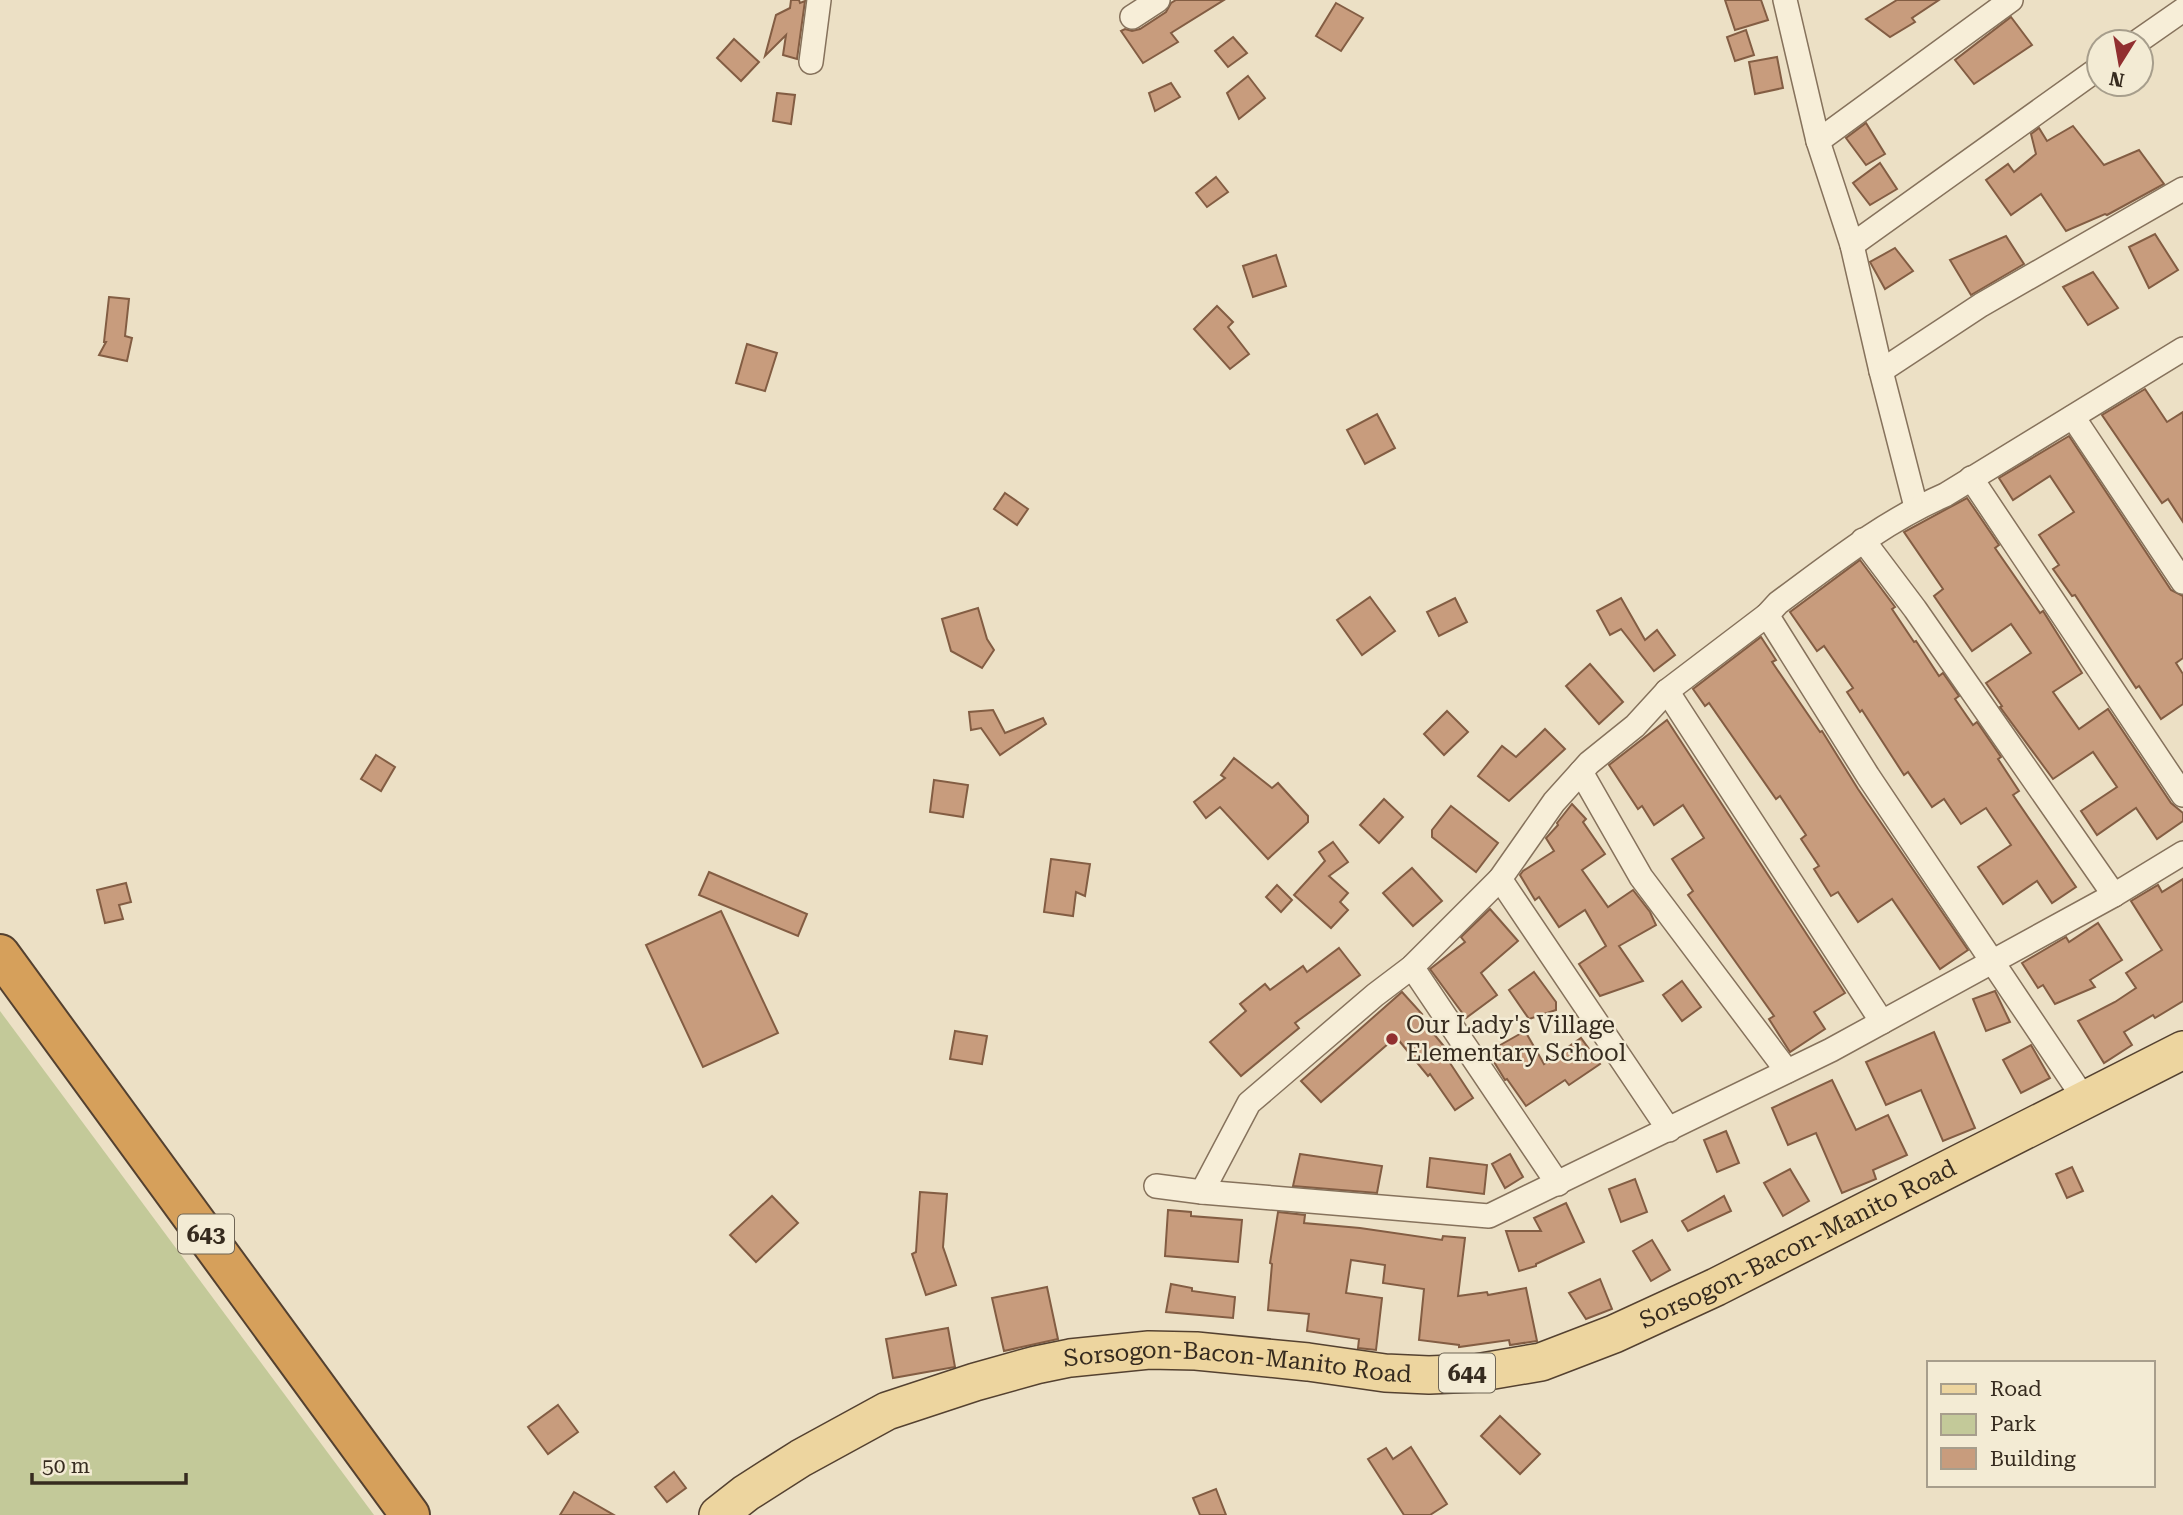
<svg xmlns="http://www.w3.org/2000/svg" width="2183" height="1515" font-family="'Roboto Serif',serif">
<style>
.green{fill:#c3c999}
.building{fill:#c89c7d;stroke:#835d43;stroke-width:2}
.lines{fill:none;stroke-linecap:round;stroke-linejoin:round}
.street-casing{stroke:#86725c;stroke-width:26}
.primary-casing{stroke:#544130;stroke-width:40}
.highway-casing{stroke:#544130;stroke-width:42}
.street{stroke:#f7eed8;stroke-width:23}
.primary{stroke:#edd59f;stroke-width:37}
.highway{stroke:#d6a05b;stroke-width:38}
.poi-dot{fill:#912f30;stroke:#f3ebd4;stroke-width:2.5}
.labels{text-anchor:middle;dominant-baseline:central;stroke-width:5;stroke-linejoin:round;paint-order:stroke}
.shield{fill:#f3ebd4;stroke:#6f6555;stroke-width:2}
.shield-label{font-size:23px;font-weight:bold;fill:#362b1f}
.poi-label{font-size:24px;fill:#362b1f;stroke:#f3ebd4;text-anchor:start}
.street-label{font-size:24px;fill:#362b1f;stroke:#f3ebd4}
</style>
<rect width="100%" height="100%" fill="#ece0c5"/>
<path class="green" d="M0,1011L374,1515H0Z"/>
<g class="building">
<path d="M791,0H799L800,3L805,1L797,59L783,55L786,35L765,56L776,15L790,8Z"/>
<path d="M1176,0H1224L1171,33L1178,42L1143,63L1121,31L1125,29L1132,31L1140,29L1166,12L1171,3Z"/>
<path d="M1725,0H1761L1768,20L1735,30Z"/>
<path d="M1897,0H1939L1912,18L1915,22L1890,37L1866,19Z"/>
<path d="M1336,3L1363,18L1341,51L1316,36Z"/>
<path d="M2011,17L2032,45L1974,84L1955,60Z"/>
<path d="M1746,30L1754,55L1735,61L1727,37Z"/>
<path d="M1233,37L1247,53L1228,67L1215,51Z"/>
<path d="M734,39L759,62L741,81L717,58Z"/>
<path d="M1777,57L1783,88L1755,94L1749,62Z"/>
<path d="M1248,76L1265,98L1239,119L1227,93Z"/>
<path d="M1171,83L1180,97L1155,111L1149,93Z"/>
<path d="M777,93L795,95L791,124L773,121Z"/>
<path d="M1866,123L1885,154L1866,165L1846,138Z"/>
<path d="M2073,126L2104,165L2139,150L2164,184L2107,215L2105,214L2066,231L2041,194L2011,215L1986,180L2008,164L2014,172L2036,154L2031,134L2039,128L2047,141Z"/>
<path d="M1880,163L1897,189L1870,205L1853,183Z"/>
<path d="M1216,177L1228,192L1207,207L1196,193Z"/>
<path d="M2155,234L2178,270L2149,288L2129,247Z"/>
<path d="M2006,236L2024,264L1971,295L1950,260Z"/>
<path d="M1895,248L1913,271L1885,289L1870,262Z"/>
<path d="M1276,255L1286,286L1253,297L1243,266Z"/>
<path d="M2093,272L2118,308L2088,325L2063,287Z"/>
<path d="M109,297L129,299L125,336L132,338L127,361L99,355L106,342H104Z"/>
<path d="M1217,306L1233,322L1228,327L1249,354L1230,369L1194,329Z"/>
<path d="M747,344L777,353L765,391L736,383Z"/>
<path d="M2145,389L2167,422L2183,412V522L2168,499L2162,503L2102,415Z"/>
<path d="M1377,414L1395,448L1365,464L1347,430Z"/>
<path d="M2069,436L2171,590L2183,596V658L2176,663L2183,674V704L2161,719L2139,686L2136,688L2075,595L2072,596L2053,569L2059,565L2039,535L2074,512L2050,476L2013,500L1999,478Z"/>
<path d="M1005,493L1028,509L1017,525L994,509Z"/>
<path d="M1967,498L1999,545L1995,548L2040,613L2043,611L2082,673L2053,692L2079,729L2108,709L2171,803L2183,813V821L2157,839L2136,808L2097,835L2081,811L2117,787L2093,752L2053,779L2000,707L2002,706L1986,683L2031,653L2011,624L1972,651L1934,596L1943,589L1904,532Z"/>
<path d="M1860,560L1895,607L1892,609L1914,642L1916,641L1939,676L1943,673L1959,696L1955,699L1973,725L1977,722L2001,757L1998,759L2019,791L2013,795L2076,887L2052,903L2037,881L2003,904L1978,867L2011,845L1986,808L1961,824L1944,799L1932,807L1908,772L1904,775L1862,710L1860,712L1847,692L1853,688L1824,646L1817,651L1790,612Z"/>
<path d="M1370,597L1395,631L1362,655L1337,620Z"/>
<path d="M1455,598L1467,622L1439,636L1427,612Z"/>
<path d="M1621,598L1645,640L1657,630L1675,655L1654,671L1621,629L1610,635L1597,611Z"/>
<path d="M978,608L987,639L994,650L982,668L951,651L942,619Z"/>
<path d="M1761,637L1776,660L1772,662L1820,732L1822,731L1858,789L1968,950L1940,969L1892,899L1858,922L1838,892L1831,896L1814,869L1819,866L1801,839L1806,835L1780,796L1776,799L1709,703L1705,706L1693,689Z"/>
<path d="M1590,664L1623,702L1599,724L1566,686Z"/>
<path d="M993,710L1005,733L1043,718L1046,724L1000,755L981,728L971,730L969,712Z"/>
<path d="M1447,711L1468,732L1444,755L1424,734Z"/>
<path d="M1667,720L1845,993L1814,1012L1825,1029L1790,1052L1769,1019L1774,1016L1688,895L1693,891L1672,859L1704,838L1683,805L1654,825L1642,806L1638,809L1609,765Z"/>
<path d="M1545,729L1565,749L1509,801L1478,776L1502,746L1516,757Z"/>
<path d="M376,755L395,767L381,791L361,779Z"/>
<path d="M1234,758L1272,788L1278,783L1308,816V822L1268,859L1220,807L1206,818L1194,802L1225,778L1221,775Z"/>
<path d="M934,780L968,785L963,817L930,812Z"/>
<path d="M1384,799L1403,817L1379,843L1360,825Z"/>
<path d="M1572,804L1586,819L1583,822L1605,854L1582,870L1608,907L1633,890L1650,912L1656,925L1619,946L1643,981L1600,996L1579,964L1606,946L1585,910L1559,927L1539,897L1535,900L1520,875L1523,871L1554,851L1546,838L1558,825L1557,823Z"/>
<path d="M1451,806L1498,843L1476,872L1432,837V830Z"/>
<path d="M1333,842L1348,862L1329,876L1348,893L1340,902L1348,910L1331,928L1294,895L1325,861L1319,852Z"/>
<path d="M1051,859L1090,864L1085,896L1076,892L1073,916L1044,912Z"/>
<path d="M1412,868L1442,901L1413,926L1383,893Z"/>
<path d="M709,872L807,914L798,936L699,895Z"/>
<path d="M2183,879V1001L2155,1018L2153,1015L2124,1032L2132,1045L2104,1063L2078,1021L2115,1002L2136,988L2126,973L2162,950L2131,901L2158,885L2162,892Z"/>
<path d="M126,883L131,902L119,905L123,919L105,923L97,890Z"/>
<path d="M1277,885L1292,900L1281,912L1266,897Z"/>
<path d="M1490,909L1518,941L1481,973L1497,995L1466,1018L1430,969L1465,942L1461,937Z"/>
<path d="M721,911L778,1033L703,1067L646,945Z"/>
<path d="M2098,923L2122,960L2090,980L2095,987L2055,1004L2043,985L2038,988L2022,963L2066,937L2069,942Z"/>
<path d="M1339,948L1360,975L1295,1023L1299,1028L1241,1076L1210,1042L1246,1011L1240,1004L1265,984L1270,990L1303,966L1307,972Z"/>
<path d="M1534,972L1556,1002V1010L1529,1019L1509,990Z"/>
<path d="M1682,981L1701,1007L1682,1021L1663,995Z"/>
<path d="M1995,991L2010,1022L1986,1031L1973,999Z"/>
<path d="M1402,992L1422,1014L1419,1016L1452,1056L1448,1060L1473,1098L1455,1110L1430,1074L1428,1076L1396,1037L1321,1102L1301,1081Z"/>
<path d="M955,1031L987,1036L982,1064L950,1059Z"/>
<path d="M1525,1031L1544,1064L1581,1038L1600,1064L1569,1085L1565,1080L1526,1106L1507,1079L1505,1080L1488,1052Z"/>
<path d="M1934,1032L1975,1128L1943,1141L1921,1090L1886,1105L1866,1062Z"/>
<path d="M2031,1045L2050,1078L2021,1093L2003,1060Z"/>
<path d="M1832,1080L1856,1130L1888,1115L1907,1155L1873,1170L1876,1179L1842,1193L1816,1133L1788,1145L1772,1108Z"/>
<path d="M1726,1131L1739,1163L1717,1172L1704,1140Z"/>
<path d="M1300,1154L1382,1166L1377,1193L1293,1186Z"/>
<path d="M1510,1154L1523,1177L1505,1188L1492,1164Z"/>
<path d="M1430,1158L1487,1165L1484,1194L1427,1187Z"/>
<path d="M2072,1167L2083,1191L2067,1198L2056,1174Z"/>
<path d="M1790,1169L1809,1201L1783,1216L1764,1183Z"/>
<path d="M1635,1179L1647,1212L1621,1222L1609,1189Z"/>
<path d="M920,1192L947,1194L943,1247L956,1285L926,1295L912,1254L916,1252Z"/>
<path d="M772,1196L798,1223L756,1262L730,1235Z"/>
<path d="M1724,1196L1731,1211L1688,1231L1682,1221Z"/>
<path d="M1566,1203L1584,1242L1536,1264V1266L1519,1271L1506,1231H1541L1534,1218Z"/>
<path d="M1168,1210L1191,1212V1216L1242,1220L1238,1262L1165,1256Z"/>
<path d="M1278,1212L1305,1215L1304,1223L1360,1228L1442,1240L1443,1236L1465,1238L1458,1296L1487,1292L1488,1295L1526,1288L1537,1341L1510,1345L1509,1340L1459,1347V1345L1419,1340L1424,1289L1383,1283L1385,1265L1351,1260L1346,1293L1382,1298L1376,1350L1358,1348L1359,1339L1307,1331L1309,1314L1268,1310L1272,1264L1270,1263Z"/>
<path d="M1652,1240L1670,1270L1651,1281L1633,1251Z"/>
<path d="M1600,1279L1612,1309L1586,1319L1569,1293Z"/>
<path d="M1171,1284L1192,1288V1291L1235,1297L1233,1318L1166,1312Z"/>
<path d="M1047,1287L1058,1339L1004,1351L992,1298Z"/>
<path d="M948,1328L955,1367L893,1378L886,1339Z"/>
<path d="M558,1405L578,1432L548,1454L528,1427Z"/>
<path d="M1500,1416L1540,1454L1520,1474L1481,1436Z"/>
<path d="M1411,1447L1447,1504L1430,1515H1404L1368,1459L1386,1448L1393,1459Z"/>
<path d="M674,1472L686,1488L667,1502L655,1487Z"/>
<path d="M1216,1489L1226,1515H1200L1193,1498Z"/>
<path d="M574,1492L614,1515H560Z"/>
</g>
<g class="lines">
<g class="street-casing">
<g id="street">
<path d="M1785,0L1818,141L1852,245L1881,371L1916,507"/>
<path d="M1132,17L1158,0"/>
<path d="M2137,42L2183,10"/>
<path d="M811,62L819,0"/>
<path d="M1818,141L2011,0"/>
<path d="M1852,245L2099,68"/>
<path d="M1881,371L1981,305L2183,189"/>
<path d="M2073,417L2183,582"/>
<path d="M1971,478L2183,795"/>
<path d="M1863,540L1915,609L2114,895"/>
<path d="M1767,615L1868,776L2085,1100"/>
<path d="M1667,691L1882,1022"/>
<path d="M1581,772L1641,877L1787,1071"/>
<path d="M1500,879L1669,1130"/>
<path d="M1412,967L1558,1184"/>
<path d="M1156,1186L1202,1192L1489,1216L1831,1050L2114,895L2183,853"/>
<path d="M1202,1192L1249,1103L1375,995L1412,967L1500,879L1554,802L1589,763L1635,726L1667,691L1767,615L1778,603C1831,564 1883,522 1945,495L2183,349"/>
</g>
</g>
<g class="primary-casing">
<g id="primary">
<path id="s1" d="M718,1515L746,1493L801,1458L887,1411L975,1382L1036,1365L1070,1358L1149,1350L1196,1351L1308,1362L1385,1373L1429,1375L1476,1373L1541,1362L1614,1334L1716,1287L2183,1050"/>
</g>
</g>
<g class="highway-casing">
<path id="highway" d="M0,954L410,1515"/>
</g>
<use href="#street" class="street"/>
<use href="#primary" class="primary"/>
<use href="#highway" class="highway"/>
</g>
<circle class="poi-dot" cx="1392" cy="1039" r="7"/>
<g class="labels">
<g class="shield">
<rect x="178" y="1214.5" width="56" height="39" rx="5"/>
<rect x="1439" y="1353.5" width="56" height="39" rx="5"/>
</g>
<g class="shield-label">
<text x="206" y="1234">643</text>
<text x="1467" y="1373">644</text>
</g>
<g class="poi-label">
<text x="1406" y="1025">Our Lady's Village<tspan x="1406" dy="28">Elementary School</tspan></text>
</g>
<g class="street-label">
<text stroke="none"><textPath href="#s1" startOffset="1146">Sorsogon-Bacon-Manito Road</textPath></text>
<text stroke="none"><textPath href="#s1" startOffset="558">Sorsogon-Bacon-Manito Road</textPath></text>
</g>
</g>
<rect x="1927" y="1361" width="228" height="126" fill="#f3ebd4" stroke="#a79e8c" stroke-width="2"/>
<rect x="1941" y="1384" width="35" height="10" fill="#edd59f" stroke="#a79e8c" stroke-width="2"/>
<text x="1990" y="1396" font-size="21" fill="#362b1f">Road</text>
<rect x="1941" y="1414" width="35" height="21" fill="#c3c999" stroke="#a79e8c" stroke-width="2"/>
<text x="1990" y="1431" font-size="21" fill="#362b1f">Park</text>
<rect x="1941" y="1448" width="35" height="21" fill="#c89c7d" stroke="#a79e8c" stroke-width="2"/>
<text x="1990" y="1466" font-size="21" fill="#362b1f">Building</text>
<g transform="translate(2120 63) rotate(191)"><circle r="33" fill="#f3ebd4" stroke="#a79e8c" stroke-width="2"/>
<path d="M0-5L12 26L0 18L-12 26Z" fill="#912f30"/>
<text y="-10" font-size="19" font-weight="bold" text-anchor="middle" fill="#362b1f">N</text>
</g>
<path d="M32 1473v10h154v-10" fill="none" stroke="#362b1f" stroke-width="3.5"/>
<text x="42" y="1473" font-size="21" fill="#362b1f" stroke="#f3ebd4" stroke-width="5" paint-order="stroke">50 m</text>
</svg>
